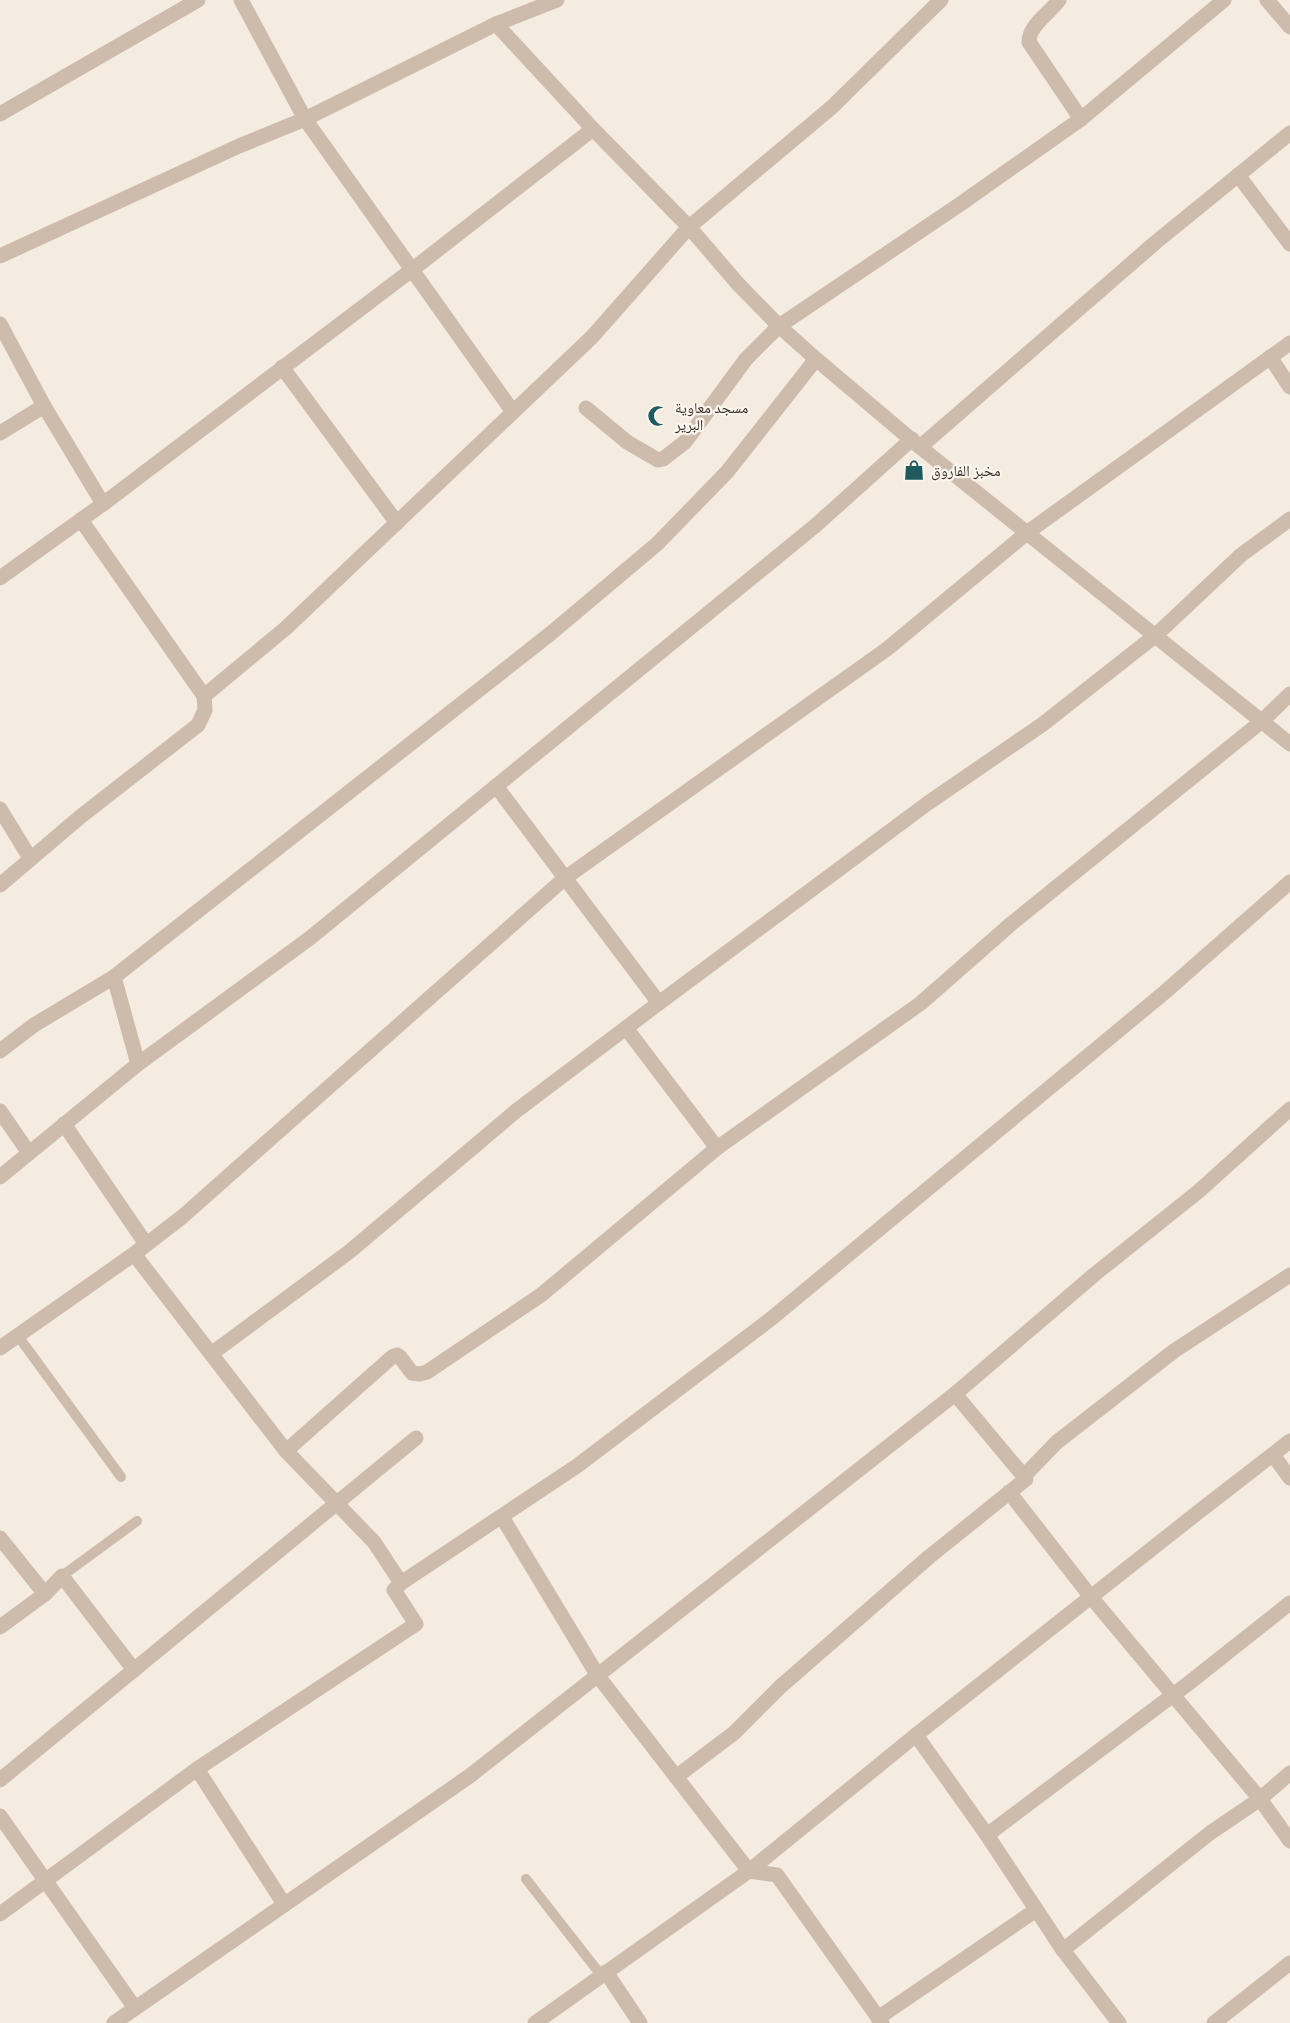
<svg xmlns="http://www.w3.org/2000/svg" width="1290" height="2023" font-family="'IBM Plex Sans','Noto Naskh Arabic',sans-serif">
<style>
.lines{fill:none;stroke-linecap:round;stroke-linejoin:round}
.service{stroke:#cdbbac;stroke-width:10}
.minor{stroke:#cdbbac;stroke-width:15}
.labels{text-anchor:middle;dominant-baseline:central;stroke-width:4.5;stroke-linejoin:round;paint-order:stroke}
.poi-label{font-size:15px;fill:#3b302b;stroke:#fbf5ee;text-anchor:start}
</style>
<rect width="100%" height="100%" fill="#f4ebe1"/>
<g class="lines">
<g class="service">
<path d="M18,1336L121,1477"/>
<path d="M62,1576L137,1521"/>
<path d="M526,1879L601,1975"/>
</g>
<g class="minor">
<path d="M241,0L305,119L513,412"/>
<path d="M1059,0C1050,13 1029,25 1029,42L1081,119"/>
<path d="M1267,0L1290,27"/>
<path d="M496,24L593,129L689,227L739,285L779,326L816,359L920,447L1290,744"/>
<path d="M0,114L198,0"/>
<path d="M1238,175L1290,244"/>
<path d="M0,256L239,146L305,119L496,24L557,0"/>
<path d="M0,324L44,406L103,504"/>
<path d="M1270,357L1290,387"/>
<path d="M282,367L397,523"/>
<path d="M586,408L627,442L658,460L663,459L685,442L746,359L779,326L959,205L1081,119L1224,0"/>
<path d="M0,433L44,406"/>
<path d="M920,447L1156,242L1290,133"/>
<path d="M81,520L204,696"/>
<path d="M0,578L103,504L413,269L593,129"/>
<path d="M496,786L659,1003"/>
<path d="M0,809L30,858"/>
<path d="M0,885L80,817L198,725L205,710L204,696L286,628L592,337L689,227L832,107L941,0"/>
<path d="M626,1028L717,1148"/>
<path d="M0,1051L34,1025L114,977"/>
<path d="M138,1064L310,938L815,526L912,439"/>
<path d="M0,1111L29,1153"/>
<path d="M64,1124L146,1244"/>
<path d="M0,1177L138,1064L114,977L550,634L657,544L727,472L816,359"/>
<path d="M0,1348L134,1254L182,1217L565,878L887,649L1028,532L1290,343"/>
<path d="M211,1354L349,1252L516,1111L659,1003L928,803L1043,724L1156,635L1241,555L1290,519"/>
<path d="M286,1451L392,1357L397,1355L400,1357L412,1373L420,1374L427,1372L541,1295L717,1148L921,1003L1011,924L1262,721L1290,694"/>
<path d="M1273,1455L1290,1478"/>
<path d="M1024,1476L1057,1442L1174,1351L1290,1275"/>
<path d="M1009,1492L1091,1597L1260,1799L1290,1841"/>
<path d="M502,1517L598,1676L749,1871L777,1875L882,2023"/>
<path d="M0,1538L45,1594"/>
<path d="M401,1583L577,1466L772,1318L1165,992L1290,882"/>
<path d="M0,1627L45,1594L62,1576L134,1670"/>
<path d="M916,1735L987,1835L1189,1683L1290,1603"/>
<path d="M197,1769L284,1904"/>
<path d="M676,1777L734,1733L780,1687L929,1557L1026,1479L955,1394"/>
<path d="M0,1780L416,1438"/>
<path d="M0,1816L135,2008"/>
<path d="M987,1835L1063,1950"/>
<path d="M0,1914L197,1769L416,1624L394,1590L401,1583L374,1542L286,1451L134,1254"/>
<path d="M606,1972L640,2023"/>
<path d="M878,2018L1036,1910"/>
<path d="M114,2023L471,1775L955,1394L1095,1274L1199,1191L1290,1109"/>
<path d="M535,2023L749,1871L916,1735L1201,1510L1290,1441"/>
<path d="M1119,2023L1063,1950L1210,1833L1260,1799L1290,1773"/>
<path d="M1214,2023L1290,1963"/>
</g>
</g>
<defs>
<g id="mosque-bare" transform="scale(1.62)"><path d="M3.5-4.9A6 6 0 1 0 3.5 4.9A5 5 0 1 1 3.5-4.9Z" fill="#1f5a5e" stroke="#fbf5ee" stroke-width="2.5" paint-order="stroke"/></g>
<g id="shop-bare" transform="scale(1.62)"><path d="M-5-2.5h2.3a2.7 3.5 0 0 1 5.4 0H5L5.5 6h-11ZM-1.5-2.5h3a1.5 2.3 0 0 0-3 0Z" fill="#1f5a5e" stroke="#fbf5ee" stroke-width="2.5" paint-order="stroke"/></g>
</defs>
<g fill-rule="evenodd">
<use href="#mosque-bare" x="658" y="416"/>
<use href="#shop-bare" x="914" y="470"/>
</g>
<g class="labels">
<g class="poi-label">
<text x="675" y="407">مسجد معاوية<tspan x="675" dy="17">البرير</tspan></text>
<text x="931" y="470">مخبز الفاروق</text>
</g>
</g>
</svg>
